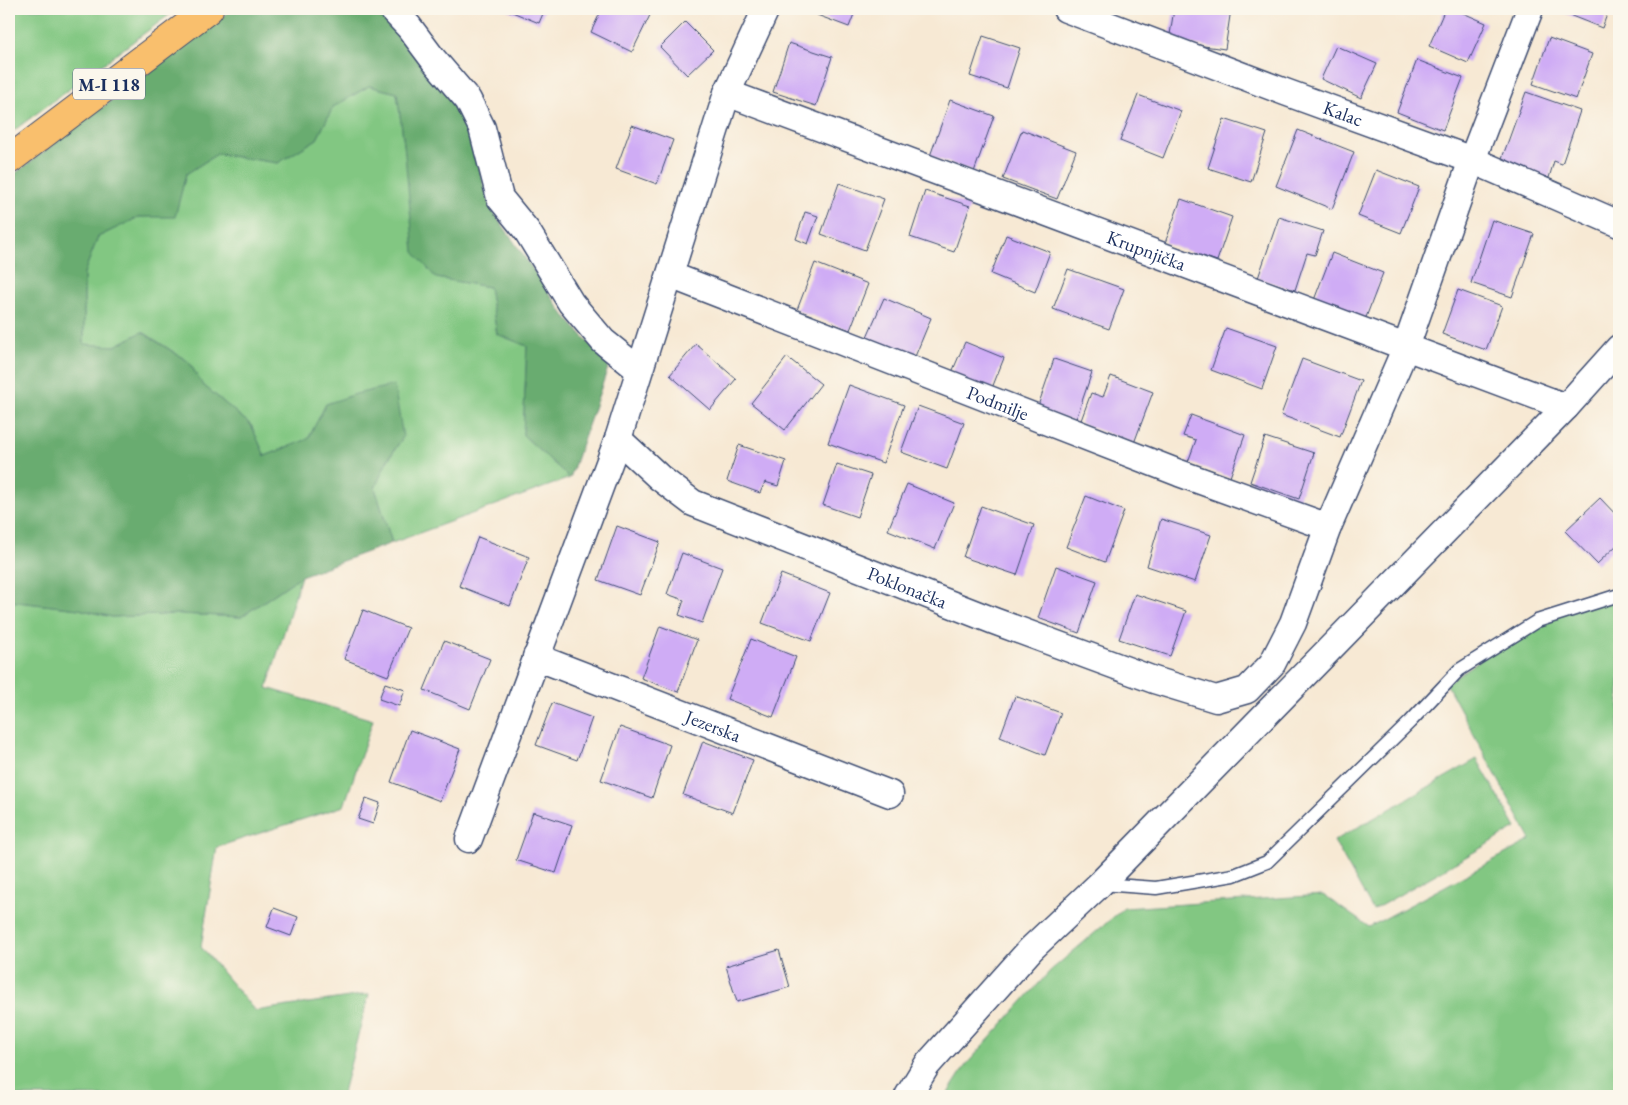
<svg xmlns="http://www.w3.org/2000/svg" width="1628" height="1105" font-family="'EB Garamond',serif">
<style>
.green{fill:#82c782;stroke:#4e7b70}
.forest{fill:#69ac70;stroke:#426e67}
.building{fill:#cfacf5}
.lines{fill:none;stroke-linecap:round;stroke-linejoin:round}
.lane-casing{stroke:#3c4b70;stroke-width:15}
.street-casing{stroke:#3c4b70;stroke-width:29}
.primary-casing{stroke:#3c4b70;stroke-width:30}
.lane{stroke:#fff;stroke-width:12}
.street{stroke:#fff;stroke-width:26}
.primary{stroke:#f9bf6d;stroke-width:28}
.labels{text-anchor:middle;dominant-baseline:central;stroke-width:5;stroke-linejoin:round;paint-order:stroke}
.shield{fill:#fbf7ec;stroke:#5e6b89;stroke-width:1}
.shield-label{font-size:18px;font-weight:bold;fill:#1b2f5e}
.street-label{font-size:19px;fill:#1b2f5e;stroke:#fbf7ec}
</style>
<rect width="100%" height="100%" fill="#fbf7ec"/>
<filter id="ink" filterUnits="userSpaceOnUse"><feTurbulence type="fractalNoise" baseFrequency=".02" numOctaves="2"/><feDisplacementMap in="SourceGraphic" scale="10" xChannelSelector="R" yChannelSelector="G"/><feConvolveMatrix kernelMatrix="1 2 1 2 8 2 1 2 1" color-interpolation-filters="sRGB"/></filter>
<filter id="wash" filterUnits="userSpaceOnUse"><feTurbulence type="fractalNoise" baseFrequency=".0096" numOctaves="4" result="noise"/><feDisplacementMap in="SourceGraphic" scale="20" xChannelSelector="R" yChannelSelector="G"/><feGaussianBlur stdDeviation="1.12" result="paint"/><feColorMatrix in="noise" values="0 0 0 0 0 0 0 0 0 0 0 0 0 0 0 0 0 1.4 0 .05"/><feComposite in="paint" operator="in"/></filter>
<g filter="url(#wash)">
<rect width="100%" height="100%" fill="#f7e9d4"/>
<g class="green">
<path d="M9,9H177L9,134Z"/>
<path d="M369,86L397,93L404,144L437,278L489,287L497,334L527,346L523,435L570,478L392,543L375,488L383,468L403,437L326,404L309,439L265,456L251,425L202,384L189,362L143,332L115,346L84,345V273L98,237L139,217L175,216L186,174L217,154L278,163L317,139L333,107Z"/>
<path d="M301,576L267,688L373,720L344,806L217,847L201,947L255,1011L369,994L342,1096H9V601L79,609L112,617L180,614L241,617Z"/>
<path d="M1619,595V1096H946L966,1065L1050,971L1124,908L1323,895L1369,927L1531,840L1446,683L1537,621Z"/>
<path d="M1477,759L1516,828L1373,910L1334,841Z"/>
</g>
<path class="forest" d="M232,9H369L377,11L438,83L466,123L491,208L564,315L609,365L570,478L523,435L527,346L497,334L489,287L436,278L414,252L404,144L397,93L369,86L333,107L317,139L278,163L217,154L186,174L175,217H139L98,237L84,273V344L115,346L142,332L189,362L202,384L251,425L265,456L308,439L326,404L356,394L394,385L403,437L387,461L375,488L392,543L301,576L241,617L180,614L112,617L79,609L9,601V178Z"/>
<g id="blocks">
<g class="building">
<path d="M505,9H545L539,23Z"/>
<path d="M602,9H653L632,52L591,32Z"/>
<path d="M820,9H856L849,27L817,15Z"/>
<path d="M1174,9H1231L1225,49L1169,41Z"/>
<path d="M1445,9H1454L1486,23L1468,63L1429,46Z"/>
<path d="M1566,9H1609L1602,28L1564,13Z"/>
<path d="M685,22L713,50L687,75L660,47Z"/>
<path d="M983,36L1020,48L1007,88L970,76Z"/>
<path d="M1549,38L1592,54L1576,99L1533,84Z"/>
<path d="M789,43L832,57L816,106L773,92Z"/>
<path d="M1336,46L1377,64L1361,98L1321,79Z"/>
<path d="M1417,60L1463,78L1443,130L1397,112Z"/>
<path d="M1526,92L1580,111L1562,164L1554,161L1549,178L1501,161Z"/>
<path d="M1138,95L1181,111L1163,158L1120,141Z"/>
<path d="M950,100L994,116L974,172L930,156Z"/>
<path d="M1224,119L1267,133L1251,182L1208,168Z"/>
<path d="M632,125L673,140L657,184L616,169Z"/>
<path d="M1022,130L1076,151L1057,199L1003,179Z"/>
<path d="M1298,130L1354,152L1332,209L1276,186Z"/>
<path d="M1376,170L1419,187L1401,233L1358,216Z"/>
<path d="M839,183L884,199L865,250L821,234Z"/>
<path d="M925,191L970,206L954,252L910,237Z"/>
<path d="M1181,199L1232,217L1217,261L1165,243Z"/>
<path d="M805,212L818,216L808,244L796,239Z"/>
<path d="M1279,217L1323,231L1315,255L1307,253L1295,290L1258,278Z"/>
<path d="M1492,220L1534,234L1512,297L1471,283Z"/>
<path d="M1006,235L1050,252L1035,292L991,274Z"/>
<path d="M1332,253L1383,273L1365,320L1314,300Z"/>
<path d="M815,263L868,284L850,330L797,310Z"/>
<path d="M1068,269L1124,289L1109,329L1053,309Z"/>
<path d="M1458,290L1502,306L1486,350L1442,334Z"/>
<path d="M884,298L931,318L914,359L866,339Z"/>
<path d="M1226,328L1277,346L1262,389L1211,370Z"/>
<path d="M965,342L1004,358L990,393L950,377Z"/>
<path d="M696,344L736,379L710,410L670,375Z"/>
<path d="M787,357L821,384L785,430L751,403Z"/>
<path d="M1054,359L1092,372L1075,422L1037,409Z"/>
<path d="M1302,359L1361,381L1340,437L1281,415Z"/>
<path d="M1111,376L1153,392L1134,443L1080,423L1091,393L1103,397Z"/>
<path d="M849,385L904,405L883,463L828,443Z"/>
<path d="M918,406L964,423L947,469L901,452Z"/>
<path d="M1191,415L1245,435L1230,477L1188,462L1196,440L1183,436Z"/>
<path d="M1265,437L1314,453L1299,499L1250,482Z"/>
<path d="M739,445L786,461L778,486L765,482L760,493L727,481Z"/>
<path d="M837,464L871,475L857,517L823,505Z"/>
<path d="M907,484L954,503L935,549L888,530Z"/>
<path d="M1086,496L1124,511L1105,562L1066,547Z"/>
<path d="M1600,498L1619,518V543L1597,564L1565,531Z"/>
<path d="M981,506L1034,525L1017,575L963,557Z"/>
<path d="M1161,519L1211,535L1195,582L1147,566Z"/>
<path d="M617,526L660,542L640,595L598,580Z"/>
<path d="M478,537L529,557L510,606L459,586Z"/>
<path d="M682,553L722,568L702,623L679,615L684,600L667,594Z"/>
<path d="M1056,566L1097,581L1079,633L1038,618Z"/>
<path d="M781,574L830,593L811,641L762,623Z"/>
<path d="M1135,594L1186,611L1170,656L1119,639Z"/>
<path d="M363,610L408,628L388,676L344,659Z"/>
<path d="M660,626L697,640L678,692L641,678Z"/>
<path d="M751,639L796,657L773,717L727,699Z"/>
<path d="M444,641L490,659L470,709L424,690Z"/>
<path d="M385,683L405,690L399,706L379,699Z"/>
<path d="M1015,696L1061,713L1045,755L1000,737Z"/>
<path d="M552,703L592,718L577,760L536,745Z"/>
<path d="M620,727L670,745L652,798L601,780Z"/>
<path d="M410,730L460,749L440,801L391,782Z"/>
<path d="M703,741L753,760L733,813L683,795Z"/>
<path d="M366,798L380,803L373,824L358,819Z"/>
<path d="M533,812L572,825L556,873L516,860Z"/>
<path d="M274,908L298,917L291,936L267,927Z"/>
<path d="M779,950L790,987L737,1002L726,966Z"/>
</g>
</g>
</g>
<g filter="url(#ink)">
<use href="#blocks" fill-opacity="0" stroke="#3c4b70" stroke-width="1"/>
<g class="lines">
<g class="lane-casing">
<path id="lane" d="M1101,884L1156,888L1234,875L1267,862L1410,722L1459,670L1537,621L1619,595"/>
</g>
<g class="street-casing">
<g id="street">
<path d="M392,9L409,27L433,59L468,100L482,128L500,198L527,231L571,303L603,341L639,370"/>
<path id="s1" d="M1066,9L1285,92L1472,160L1619,224"/>
<path id="s2" d="M727,93L1566,407"/>
<path id="s3" d="M670,275L1179,473L1328,527"/>
<path id="s4" d="M618,439L660,478L693,503L994,621L1154,680L1216,699L1247,690L1272,664L1293,623L1328,527L1406,347L1472,160L1530,9"/>
<path id="s5" d="M536,657L890,794"/>
<path d="M469,839L618,439L727,93L766,9"/>
<path d="M908,1096L927,1065L1031,949L1100,884L1566,407L1619,348"/>
</g>
</g>
<g class="primary-casing">
<path id="primary" d="M9,160L209,9"/>
</g>
<use href="#lane" class="lane"/>
<use href="#street" class="street"/>
<use href="#primary" class="primary"/>
</g>
</g>
<g class="labels">
<rect class="shield" x="73" y="68.5" width="72" height="31" rx="4"/>
<g class="shield-label">
<text x="109" y="84">M-I 118</text>
</g>
<g class="street-label">
<text stroke="none"><textPath href="#s1" startOffset="296">Kalac</textPath></text>
<text stroke="none"><textPath href="#s2" startOffset="448">Krupnjička</textPath></text>
<text stroke="none"><textPath href="#s3" startOffset="352">Podmilje</textPath></text>
<text stroke="none"><textPath href="#s4" startOffset="329">Poklonačka</textPath></text>
<text stroke="none"><textPath href="#s5" startOffset="190">Jezerska</textPath></text>
</g>
</g>
<rect width="1628" height="1105" fill="none" stroke="#fbf7ec" stroke-width="30"/>
</svg>
